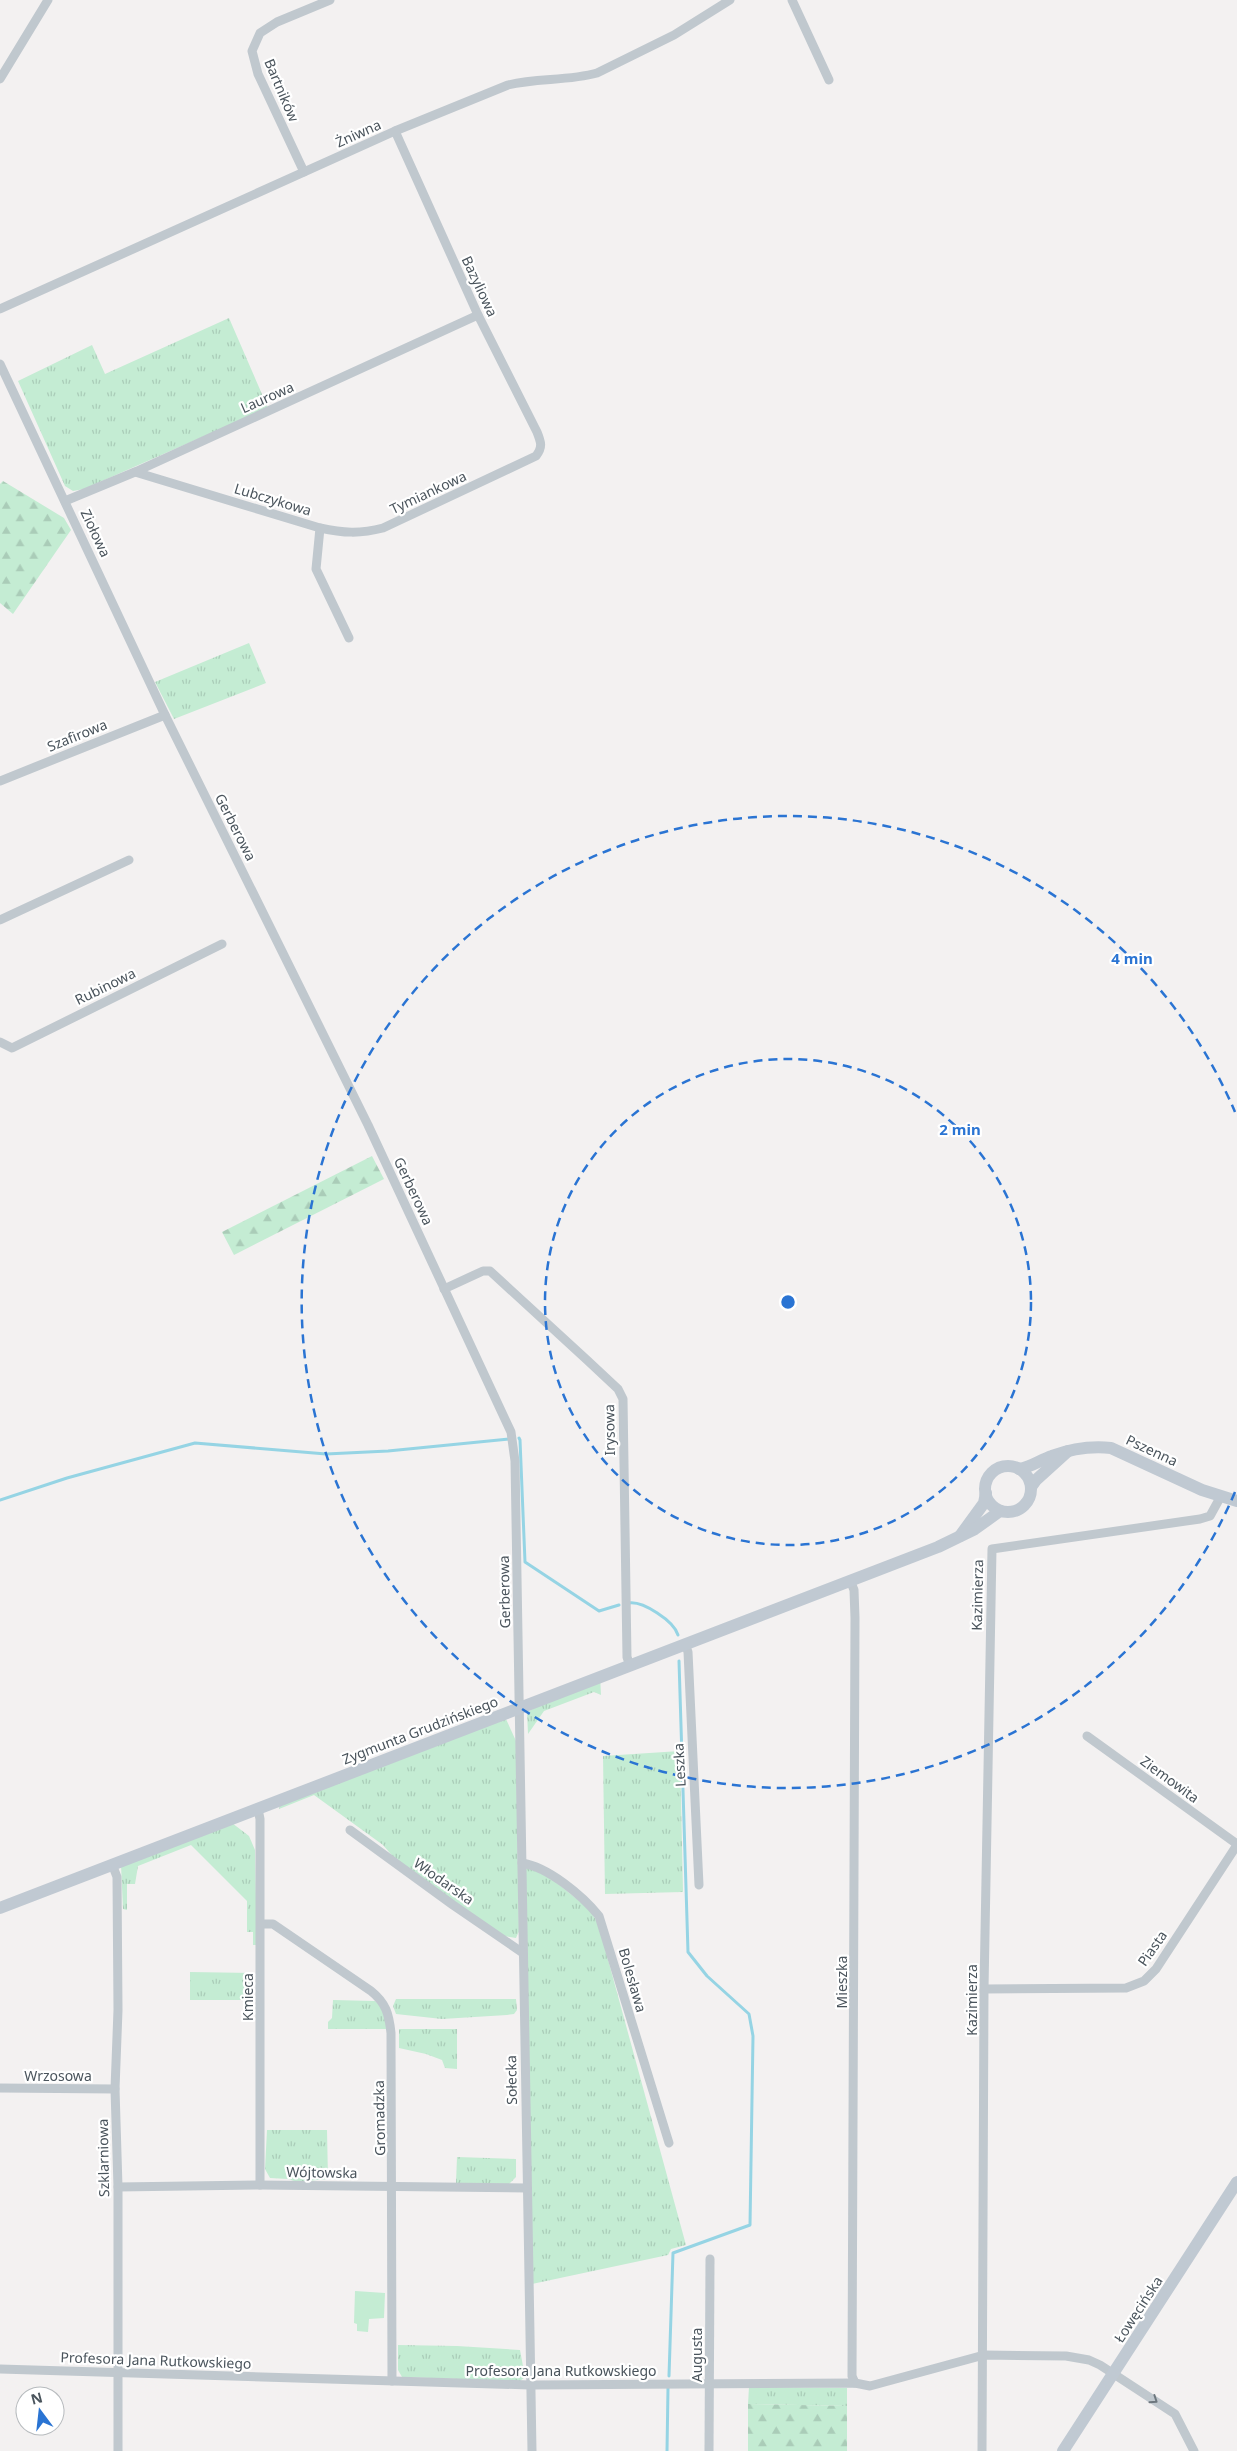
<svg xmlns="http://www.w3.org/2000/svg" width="1237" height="2451" font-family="'Noto Sans',sans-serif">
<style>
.grass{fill:url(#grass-tufts)}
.forest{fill:url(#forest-firs)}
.garden{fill:#c4ecd3}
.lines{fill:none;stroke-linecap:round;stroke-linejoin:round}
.stream{stroke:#95d4e4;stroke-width:3}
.street{stroke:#c0c8ce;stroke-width:9}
.secondary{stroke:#c0c9d2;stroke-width:12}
.oneway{stroke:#6d777e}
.ring{fill:none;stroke:#2a74d3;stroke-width:2.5;stroke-dasharray:9 6}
.labels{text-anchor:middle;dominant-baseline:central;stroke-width:4.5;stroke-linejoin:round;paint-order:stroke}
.street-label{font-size:14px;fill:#4a545c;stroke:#fff}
.centre{fill:#2a74d3;stroke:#fff;stroke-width:2.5}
.ring-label{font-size:15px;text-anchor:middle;font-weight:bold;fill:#2a74d3;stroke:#fff;stroke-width:4.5;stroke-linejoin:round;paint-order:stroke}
</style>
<defs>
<pattern id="grass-tufts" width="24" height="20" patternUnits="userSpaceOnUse" patternTransform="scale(1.25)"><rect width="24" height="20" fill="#c4ecd3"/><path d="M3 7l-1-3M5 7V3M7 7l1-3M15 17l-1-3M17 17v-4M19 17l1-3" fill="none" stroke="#aaccb8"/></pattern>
<pattern id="forest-firs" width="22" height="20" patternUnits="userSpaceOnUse" patternTransform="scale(1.25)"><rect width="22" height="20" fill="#c4ecd3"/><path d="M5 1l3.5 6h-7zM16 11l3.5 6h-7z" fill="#aaccb8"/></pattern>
</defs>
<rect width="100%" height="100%" fill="#f3f1f1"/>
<g class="grass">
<path d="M229,318L268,408L84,489L73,491L65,486L18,381L92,345L105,374Z"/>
<path d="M249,643L266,683L174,719L155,682Z"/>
<path d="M600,1674L601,1695L594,1692L544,1711L528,1734L527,1712Z"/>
<path d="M506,1719L516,1741L519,1931L516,1938L504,1936L401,1866L383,1845L314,1795L279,1809L282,1799Z"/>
<path d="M680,1751L683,1892L605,1894L603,1756Z"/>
<path d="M232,1823L249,1836L255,1850L257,1945H253V1932H247V1901L191,1845L138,1866L135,1884H127V1910L123,1909L121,1865Z"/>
<path d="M525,1866L541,1870L589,1909L598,1923L686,2245L671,2249L668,2255L532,2284Z"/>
<path d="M190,1972L254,1973V2000H190Z"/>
<path d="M396,1999H516L517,2010L514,2014L507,2015L442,2019L396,2014L393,2006Z"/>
<path d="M333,2000L375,2001L382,2007L387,2029H328V2022L332,2018Z"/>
<path d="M399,2029H457V2069L445,2068L442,2060L426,2054L399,2048Z"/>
<path d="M267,2130H327L328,2179L297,2182L288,2179L270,2178L265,2169Z"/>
<path d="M457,2157L516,2159V2177L509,2184L456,2183Z"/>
<path d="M398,2345L457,2346L520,2350L525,2377L520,2381L402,2377L398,2370Z"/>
<path d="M749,2387L847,2388V2406L748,2404Z"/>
</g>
<g class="forest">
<path d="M3,481L64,518L71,530L13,614L0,603V484Z"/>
<path d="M372,1156L384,1179L234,1255L222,1232Z"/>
<path d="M748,2404L847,2406V2451H748Z"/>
</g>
<path class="garden" d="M355,2291L385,2293L384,2318L369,2319L368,2332L357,2331V2324L354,2323Z"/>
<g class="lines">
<g class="stream">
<path d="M519,1438L520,1440L525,1562L599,1611L619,1605"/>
<path d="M0,1500L67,1478L195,1443L326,1454L388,1451L509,1439"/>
<path d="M629,1603C643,1601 674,1621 678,1635"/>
<path d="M669,2376L673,2253L750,2225L753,2036L749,2014L707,1976L688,1952L679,1661"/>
<path d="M667,2451L668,2388"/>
</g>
<g class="street">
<path d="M792,0L829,80"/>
<path d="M0,79L48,0"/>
<path d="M304,172L258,74L252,51L260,33L277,22L330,0"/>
<path d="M0,309L395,131L508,85C537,78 568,81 597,73L674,35L730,0"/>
<path d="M0,364L165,715L368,1125L511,1432L515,1461L532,2451"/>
<path d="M135,472L320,528L316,569L349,638"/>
<path d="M65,501L135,472L478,315"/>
<path d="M320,528C343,533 360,534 383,528L536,456C543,447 541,442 537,432L478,315L395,131"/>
<path d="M0,781L165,715"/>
<path d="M0,920L129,860"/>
<path d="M0,1042L12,1048L222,944"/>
<path d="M444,1289L483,1271H490L587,1360L618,1389L623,1399L627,1657L630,1666"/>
<path d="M850,1580L854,1590L855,1618L852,2376L855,2383"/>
<path d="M685,1644L688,1652L699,1885"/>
<path d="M1087,1736L1237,1844"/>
<path d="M258,1809L260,1819V2185"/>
<path d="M350,1830L453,1905L523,1953"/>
<path d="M522,1863C548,1867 582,1895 599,1916L669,2143"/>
<path d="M112,1864L117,1877L118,2010L115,2089L118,2187V2451"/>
<path d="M262,1924H273L371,1991C386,2003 389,2014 391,2033L392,2381"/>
<path d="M984,1989L1126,1988L1144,1981L1156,1969L1237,1845"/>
<path d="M0,2088L115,2089"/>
<path d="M118,2187L260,2185L527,2188"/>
<path d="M0,2369L530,2385L855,2383L870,2386L984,2355L1066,2356L1089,2360L1100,2365L1175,2414L1194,2451"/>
<path d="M709,2451L710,2259"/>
<path d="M982,2451L984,1989L992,1549L1200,1519L1210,1516L1221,1496"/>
</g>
<g class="secondary">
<circle cx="1008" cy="1489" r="23"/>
<path d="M1019,1469C1032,1467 1040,1460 1052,1456C1071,1449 1092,1446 1111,1448L1202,1490L1237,1501"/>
<path d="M1031,1487L1036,1480L1068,1451"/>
<path d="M960,1536L984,1503L986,1493"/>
<path d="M0,1908L938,1547L975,1529L1000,1511"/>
<path d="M1063,2451L1237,2182"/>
</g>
</g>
<defs><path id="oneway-chevron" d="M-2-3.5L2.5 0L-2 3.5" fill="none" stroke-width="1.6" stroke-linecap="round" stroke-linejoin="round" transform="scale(1.25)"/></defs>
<use class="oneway" href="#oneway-chevron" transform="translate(1154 2400) rotate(34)"/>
<g class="ring">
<circle cx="788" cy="1302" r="243"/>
<path d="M1235 1492A486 486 0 1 1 1235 1112"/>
</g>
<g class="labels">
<g class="street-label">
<text transform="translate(282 90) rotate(67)">Bartników</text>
<text transform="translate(358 133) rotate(-24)">Żniwna</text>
<text transform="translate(480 286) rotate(65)">Bazyliowa</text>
<text transform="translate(267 397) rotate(-24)">Laurowa</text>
<text transform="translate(428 492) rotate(-25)">Tymiankowa</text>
<text transform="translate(273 499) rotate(17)">Lubczykowa</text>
<text transform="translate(96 533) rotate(65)">Ziołowa</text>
<text transform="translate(77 735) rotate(-22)">Szafirowa</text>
<text transform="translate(236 827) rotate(63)">Gerberowa</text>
<text transform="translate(105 986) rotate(-26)">Rubinowa</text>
<text transform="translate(414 1191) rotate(65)">Gerberowa</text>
<text transform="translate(609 1430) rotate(-91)">Irysowa</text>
<text transform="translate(1152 1450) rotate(25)">Pszenna</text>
<text transform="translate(504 1592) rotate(-91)">Gerberowa</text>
<text transform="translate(977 1595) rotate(-89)">Kazimierza</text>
<text transform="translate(420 1730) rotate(-21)">Zygmunta Grudzińskiego</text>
<text transform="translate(679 1765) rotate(-93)">Leszka</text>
<text transform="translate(1170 1779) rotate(36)">Ziemowita</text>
<text transform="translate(444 1881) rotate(35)">Włodarska</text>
<text transform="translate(1152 1948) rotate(-55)">Piasta</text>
<text transform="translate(633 1980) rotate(74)">Bolesława</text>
<text transform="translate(841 1982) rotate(-90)">Mieszka</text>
<text transform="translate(247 1997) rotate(-90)">Kmieca</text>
<text transform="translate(971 2000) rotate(-90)">Kazimierza</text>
<text x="58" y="2075">Wrzosowa</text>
<text transform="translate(511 2080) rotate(-91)">Sołecka</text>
<text transform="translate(379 2118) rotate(-91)">Gromadzka</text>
<text transform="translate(103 2158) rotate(-91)">Szklarniowa</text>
<text transform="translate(322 2172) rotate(1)">Wójtowska</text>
<text transform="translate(1138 2309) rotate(-57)">Łowęcińska</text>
<text transform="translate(696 2355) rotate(-90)">Augusta</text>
<text transform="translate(156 2360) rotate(2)">Profesora Jana Rutkowskiego</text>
<text x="561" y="2370">Profesora Jana Rutkowskiego</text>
</g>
</g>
<circle cx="788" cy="1302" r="8" class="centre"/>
<g class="ring-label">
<text x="1132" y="964">4 min</text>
<text x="960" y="1135">2 min</text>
</g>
<g transform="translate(40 2411) rotate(345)"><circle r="24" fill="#ffffff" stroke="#b7bbbe"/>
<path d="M0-4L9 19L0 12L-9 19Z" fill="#2a74d3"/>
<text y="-8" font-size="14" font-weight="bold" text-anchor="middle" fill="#4a545c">N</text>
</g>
</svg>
